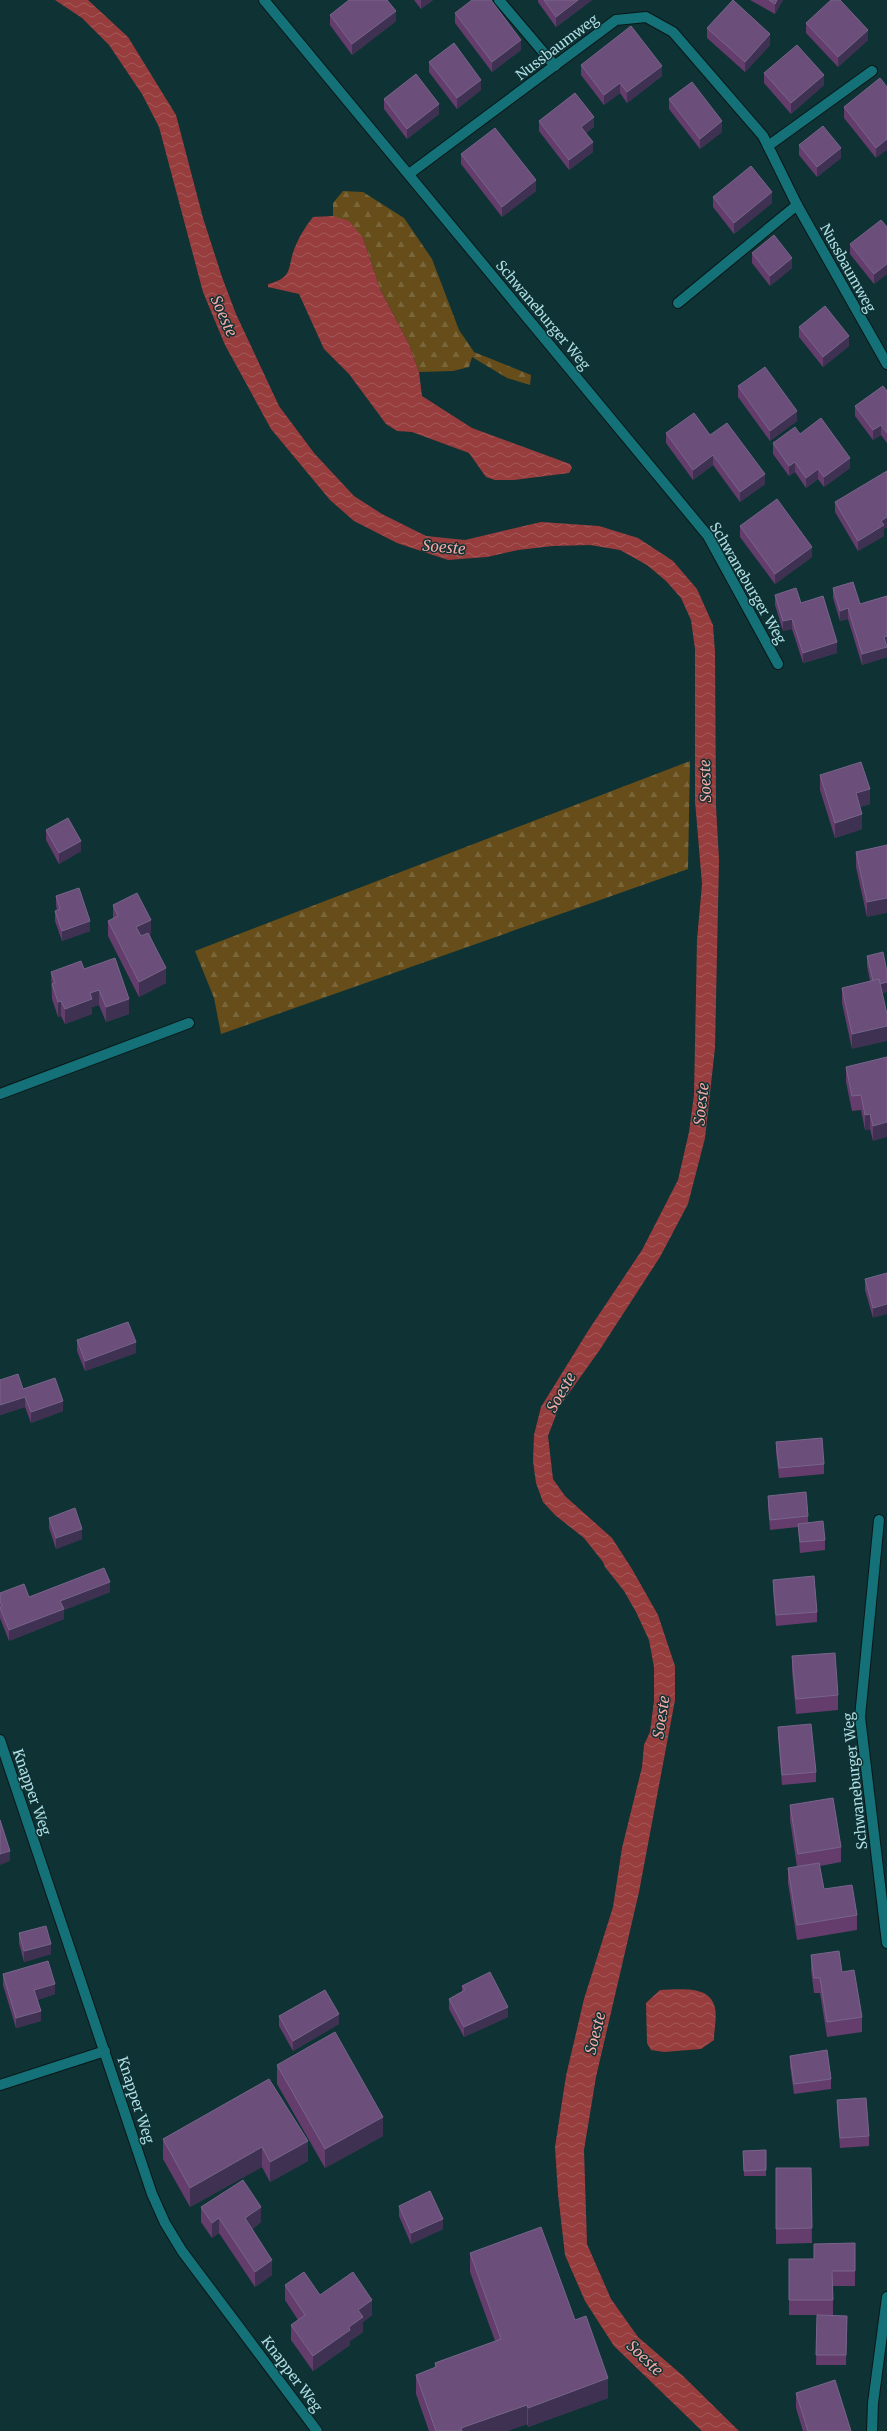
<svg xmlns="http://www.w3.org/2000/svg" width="887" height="2431" font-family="Merriweather,serif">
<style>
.forest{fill:url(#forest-firs)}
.water{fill:url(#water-waves)}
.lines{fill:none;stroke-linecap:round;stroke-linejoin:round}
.minor-casing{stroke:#091718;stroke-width:12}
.minor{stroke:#147177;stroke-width:10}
.wall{fill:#643d6d}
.shaded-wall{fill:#3e3151}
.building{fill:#6c4e7a;stroke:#76658a}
.labels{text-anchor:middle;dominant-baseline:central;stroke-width:3;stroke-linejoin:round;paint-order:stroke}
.street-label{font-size:14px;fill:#aedee3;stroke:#0f3235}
.water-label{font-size:15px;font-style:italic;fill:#f5a8a3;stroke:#0f3235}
</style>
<defs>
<pattern id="forest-firs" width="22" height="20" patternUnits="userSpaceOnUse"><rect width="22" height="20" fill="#664d1a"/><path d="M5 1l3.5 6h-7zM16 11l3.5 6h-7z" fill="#79663b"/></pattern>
<pattern id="water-waves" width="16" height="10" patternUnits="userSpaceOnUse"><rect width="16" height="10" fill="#983d3d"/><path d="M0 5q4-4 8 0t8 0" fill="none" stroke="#a45959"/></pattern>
</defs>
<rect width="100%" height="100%" fill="#0f3235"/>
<g class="forest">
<path d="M343,191L363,192L404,218L432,259L459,330L474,352L531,375L530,385L507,378L472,357L469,367L453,371L419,372L409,344L381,291L363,238L333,216V203Z"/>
<path d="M690,761L688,869L221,1034L214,998L195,951Z"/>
</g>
<g class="water">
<path d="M55,0H88L128,37L176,115L203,218L222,277L236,314L279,406L314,453L354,496L382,514L426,536L465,540L541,522L599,526L638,538L673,561L697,589L713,625L715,652L716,806L719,860L715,1048L705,1138L688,1204L660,1257L599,1351L559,1407L548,1436L553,1479L565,1496L612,1538L632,1569L658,1615L675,1666V1700L639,1892L596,2077L584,2150L587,2244L611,2299L638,2337L682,2375L739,2431H702L614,2346L585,2301L565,2255L558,2194L555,2147L566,2076L584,1999L613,1907L622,1848L642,1767L644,1745L650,1732L654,1701V1667L649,1640L636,1612L624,1591L605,1567L603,1562L584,1538L555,1515L543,1502L536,1483L533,1461L534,1435L541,1407L588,1331L642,1250L678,1180L689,1132L694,1095L697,940L702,884L695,801V649L691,620L681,598L666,581L647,565L620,550L590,545L553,546L518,550L487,557L448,560L397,543L354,521L330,500L271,429L225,345L203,292L159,127L142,94L109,45L82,18Z"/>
<path d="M333,216L349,221L363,238L381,291L409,344L419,372L422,396L472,428L570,464L572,468L569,473L514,480H495L486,477L469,453L412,432L397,431L386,424L349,374L324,349L299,294L268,287V284C294,278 287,267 295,247C300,235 306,226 313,217Z"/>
<path d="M660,1990C678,1990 710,1984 715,2008C717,2017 714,2030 714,2040L701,2049L664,2052L651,2050L647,2043L646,2003Z"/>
</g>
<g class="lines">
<g class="minor-casing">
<g id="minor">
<path d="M264,0L708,536L778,664"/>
<path d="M499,0L555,66"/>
<path d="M768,146L872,71"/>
<path d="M409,174L616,20L646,17L673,32L763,136L797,205"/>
<path d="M678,303L797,205L887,364"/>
<path d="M0,1094L189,1023"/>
<path d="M879,1520L860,1717L887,1943"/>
<path d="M0,1740L152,2194L165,2223L182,2251L317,2431"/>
<path d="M0,2085L105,2051"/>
<path d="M872,2431L873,2403L887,2297"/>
</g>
</g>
<use href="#minor" class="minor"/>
</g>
<g class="wall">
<path d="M414,0H433L421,9Z"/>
<path d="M538,0H592L556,27L538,2Z"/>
<path d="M750,0H783L775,14Z"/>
<path d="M455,13L521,50L492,72L455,23Z"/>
<path d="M330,15L396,21L352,55L330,25Z"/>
<path d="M806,23L868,40L838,67L806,33Z"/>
<path d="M707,28L770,45L745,72L707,38Z"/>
<path d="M429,62L481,90L457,109L429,72Z"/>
<path d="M581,65L662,76L627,103L620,93L604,105L581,75Z"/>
<path d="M764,73L824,85L791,114L764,83Z"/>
<path d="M880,78L876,158L844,118V107Z"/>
<path d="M384,99L439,114L407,139L384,109Z"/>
<path d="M669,99L722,132L700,149L669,109Z"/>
<path d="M539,121L594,127L586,133L593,152L569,170L539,131Z"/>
<path d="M799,145L841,158L817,177L799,155Z"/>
<path d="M461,154L536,191L502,217L461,164Z"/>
<path d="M713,197L772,203L734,234L713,207Z"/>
<path d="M887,227V274L874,284L850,254V244Z"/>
<path d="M752,253L792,268L770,286L752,263Z"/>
<path d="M799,327L849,346L823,367L799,337Z"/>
<path d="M738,386L797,421L770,441L738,397Z"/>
<path d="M887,391V443L881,435L873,440L855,416V406Z"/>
<path d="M666,433L710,435L765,484L740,502L713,465L693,480L666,443Z"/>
<path d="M800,434L850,468L824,487L818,479L806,488L795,472L789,476L773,454V443Z"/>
<path d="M835,502L884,529V536L858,551L835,512Z"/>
<path d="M740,526L812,557L775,584L740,537Z"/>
<path d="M833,588L860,604L887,596V657L862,665L848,619L840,621L833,598Z"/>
<path d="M775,595L801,603L837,653L803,663L792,629L783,631L775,605Z"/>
<path d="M820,775L870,804L860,807L862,829L835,838L820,790Z"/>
<path d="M46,830L81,851L59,864L46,840Z"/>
<path d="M887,845L867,917L856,867V852Z"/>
<path d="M56,896L90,931L62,941L55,921V911L57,910L56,906Z"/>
<path d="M113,905L151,935H150L166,983L139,997L108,936V921L113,919Z"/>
<path d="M867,956L887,972V992L882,993L852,1049L842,1003V988L870,981L867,966Z"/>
<path d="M84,969L129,1014L106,1022L99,1005L92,1007V1014L65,1024L61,1016L58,1017L52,999L51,972Z"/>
<path d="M887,1057L873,1141L870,1129L865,1130L861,1110L852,1111L846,1082V1067Z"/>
<path d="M887,1273L873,1318L865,1290V1279Z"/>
<path d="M77,1340L136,1353L85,1371L77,1351Z"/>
<path d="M0,1380L23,1389L63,1411L31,1423L25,1407L0,1415Z"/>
<path d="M776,1442L824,1464V1474L779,1478L776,1452Z"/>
<path d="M768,1496L808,1516V1523L825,1540V1550L800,1553L798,1527L770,1530L768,1506Z"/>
<path d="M49,1518L82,1539L56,1549L49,1528Z"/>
<path d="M773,1580L817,1612V1622L776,1626L773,1590Z"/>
<path d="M110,1592L64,1610V1619L9,1641L0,1618V1593L29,1597Z"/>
<path d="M792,1656L838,1695V1710L796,1714L792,1671Z"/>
<path d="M778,1727L816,1772V1782L782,1785L778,1737Z"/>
<path d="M790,1805L841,1847V1862L820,1866L824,1889L857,1915V1930L797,1940L788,1883V1868L797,1867L790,1820Z"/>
<path d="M19,1933L51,1954L24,1962L19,1943Z"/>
<path d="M811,1955L842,1972L862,2017V2032L827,2037L820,1993H814L811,1970Z"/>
<path d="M3,1974L55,1994L37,2000L41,2021L16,2028L3,1985Z"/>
<path d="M462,1986L508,2017L464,2037L449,2009V1999L462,1992Z"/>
<path d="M279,2016L339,2024L293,2051L279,2026Z"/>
<path d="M790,2056L831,2079V2089L794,2094L790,2066Z"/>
<path d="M277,2065L383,2136L325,2168L277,2084Z"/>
<path d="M269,2079L308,2161L270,2182L262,2167L190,2207L163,2159V2139Z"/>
<path d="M837,2100L869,2136V2146L840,2148L837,2111Z"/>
<path d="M766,2150V2176H744L743,2151Z"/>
<path d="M776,2168H811L812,2243L776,2244Z"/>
<path d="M399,2206L443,2229L411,2244L399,2216Z"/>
<path d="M201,2207L261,2222L252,2229L272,2275L255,2287L219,2233L212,2238L201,2222Z"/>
<path d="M855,2243V2286H833V2315H789V2259H814Z"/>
<path d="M470,2253L575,2320L608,2398L528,2427L527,2424L507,2431H429L416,2394V2375L435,2368V2363L495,2341L470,2272Z"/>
<path d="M285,2285L320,2295L372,2315L363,2322V2332L350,2341V2345L313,2371L291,2340V2325L298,2320L285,2300Z"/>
<path d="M817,2315L847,2316L846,2365H816Z"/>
<path d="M796,2393L851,2431H803L796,2408Z"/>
</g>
<g class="shaded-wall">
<path d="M421,0H433L421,9Z"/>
<path d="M578,0H592L556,27V17Z"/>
<path d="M777,0H783L775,14V4Z"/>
<path d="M396,11V21L352,55V44Z"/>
<path d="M868,30V40L838,67V57Z"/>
<path d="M770,34V45L745,72V62Z"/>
<path d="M521,40V50L492,72V62Z"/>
<path d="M662,66V76L627,103V92Z"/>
<path d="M824,75V85L791,114V103Z"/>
<path d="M481,80V90L457,109V98Z"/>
<path d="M620,83V93L604,105V95Z"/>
<path d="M439,104V114L407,139V129Z"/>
<path d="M594,117V127L581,137V127Z"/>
<path d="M722,121V132L700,149V139Z"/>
<path d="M887,139V150L876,158V148Z"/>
<path d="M593,142V152L569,170V160Z"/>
<path d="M841,148V158L817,177V167Z"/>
<path d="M536,180V191L502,217V207Z"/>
<path d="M772,192V203L734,234V223Z"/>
<path d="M792,258V268L770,286V276Z"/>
<path d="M887,264V274L874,284V274Z"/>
<path d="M849,336V346L823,367V357Z"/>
<path d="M797,411V421L770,441V431Z"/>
<path d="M881,425V435L873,440V430Z"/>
<path d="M713,455V465L693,480V470Z"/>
<path d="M850,458V468L824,487V477Z"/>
<path d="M795,462V472L789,476V466Z"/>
<path d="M818,469V479L806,488V478Z"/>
<path d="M765,474V484L740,502V492Z"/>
<path d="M887,517V528L884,529V536L858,551V541L881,521Z"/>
<path d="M812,547V557L775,584V574Z"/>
<path d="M848,608V619L840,621V611Z"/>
<path d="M792,619V629L783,631V621Z"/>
<path d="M887,636V647L884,637Z"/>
<path d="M837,642V653L803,663V653Z"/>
<path d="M887,647V657L862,665V654Z"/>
<path d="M870,789V804L856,808V793Z"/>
<path d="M862,814V829L835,838V823Z"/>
<path d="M81,841V851L59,864V853Z"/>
<path d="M887,898V913L867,917V902Z"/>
<path d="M151,920V935L136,942V927Z"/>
<path d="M90,921V931L62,941V931Z"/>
<path d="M166,968V983L139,997V982Z"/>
<path d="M887,982V992L874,995V985Z"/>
<path d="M99,990V1005L92,1007V1014L65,1024V1009L90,993Z"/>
<path d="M129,999V1014L106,1022V1007Z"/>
<path d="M61,1001V1016L58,1017V1002Z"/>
<path d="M887,1026V1041L852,1049V1034Z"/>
<path d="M870,1114V1129L865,1130V1115Z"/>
<path d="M887,1122V1137L873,1141V1126Z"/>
<path d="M887,1304V1314L873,1318V1308Z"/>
<path d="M136,1342V1353L85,1371V1361Z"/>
<path d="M25,1397V1407L0,1415V1405Z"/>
<path d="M63,1401V1411L31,1423V1412Z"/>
<path d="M82,1529V1539L56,1549V1538Z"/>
<path d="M110,1582V1592L64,1610V1619L9,1641V1630L60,1601Z"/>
<path d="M10,1851V1861L0,1865V1854Z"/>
<path d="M51,1944V1954L24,1962V1951Z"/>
<path d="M55,1984V1994L34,2001V1990Z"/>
<path d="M508,2007V2017L464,2037V2027Z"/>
<path d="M41,2011V2021L16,2028V2018Z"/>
<path d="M339,2014V2024L293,2051V2041Z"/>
<path d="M383,2117V2136L325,2168V2149Z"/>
<path d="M308,2141V2161L270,2182V2162Z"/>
<path d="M262,2147V2167L190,2207V2188Z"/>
<path d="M261,2207V2222L245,2233V2218Z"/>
<path d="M219,2218V2233L212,2238V2223Z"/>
<path d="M443,2219V2229L411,2244V2233Z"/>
<path d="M272,2260V2275L255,2287V2272Z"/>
<path d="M372,2300V2315L363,2322V2332L350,2341V2345L313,2371V2356L349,2327L358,2310Z"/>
<path d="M608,2378V2398L528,2427V2408Z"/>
<path d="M527,2405V2424L507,2431H461V2428Z"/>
</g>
<g class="building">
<path d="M349,0H387L396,11L352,44L330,15Z"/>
<path d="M472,0H491L521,40L492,62L455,13Z"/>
<path d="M544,0H578L556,17Z"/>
<path d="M733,0L770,34L745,62L707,28Z"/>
<path d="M769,0H777L775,4Z"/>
<path d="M831,0H840L868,30L838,57L806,23Z"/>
<path d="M631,26L662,66L627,92L620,83L604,95L581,65Z"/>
<path d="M454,43L481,80L457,98L429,62Z"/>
<path d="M797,45L824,75L791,103L764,73Z"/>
<path d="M416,74L439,104L407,129L384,99Z"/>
<path d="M880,78L887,87V139L876,148L844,107Z"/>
<path d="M692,82L722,121L700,139L669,99Z"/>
<path d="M575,93L594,117L581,127L593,142L569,160L539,121Z"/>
<path d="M823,126L841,148L817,167L799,145Z"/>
<path d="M495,128L536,180L502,207L461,154Z"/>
<path d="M751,166L772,192L734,223L713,197Z"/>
<path d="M881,220L887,227V264L874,274L850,244Z"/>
<path d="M774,235L792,258L770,276L752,253Z"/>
<path d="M825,306L849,336L823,357L799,327Z"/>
<path d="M765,367L797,411L770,431L738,386Z"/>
<path d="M883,386L887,391V433L881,425L873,430L855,406Z"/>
<path d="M694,413L710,435L727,423L765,474L740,492L713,455L693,470L666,433Z"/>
<path d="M821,418L850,458L824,477L818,469L806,478L795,462L789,466L773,443L795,427L800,434Z"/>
<path d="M887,471V517L881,521L884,525L858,541L835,502Z"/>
<path d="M777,499L812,547L775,574L740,526Z"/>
<path d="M853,582L860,604L887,596V636L884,637L887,647L862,654L848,608L840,611L833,588Z"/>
<path d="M796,588L801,603L823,596L837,642L803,653L792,619L783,621L775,595Z"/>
<path d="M861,762L870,789L856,793L862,814L835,823L820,775Z"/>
<path d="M68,818L81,841L59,853L46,830Z"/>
<path d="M887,845V898L867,902L856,852Z"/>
<path d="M79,888L90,921L62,931L55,911L60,909L56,896Z"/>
<path d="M137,893L151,920L136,927L141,936L148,933L166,968L139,982L108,921L118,916L113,905Z"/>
<path d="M883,952L887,972V982L880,984L879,979L873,981L867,956Z"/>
<path d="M115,958L129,999L106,1007L99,990L90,993L92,999L65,1009L61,1001L58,1002L52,984L55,983L51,972L81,961L84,969Z"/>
<path d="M879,979L887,1014V1026L852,1034L842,988Z"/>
<path d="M887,1057V1122L873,1126L870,1114L865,1115L861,1095L852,1096L846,1067Z"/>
<path d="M887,1273V1304L873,1308L865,1279Z"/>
<path d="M128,1322L136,1342L85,1361L77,1340Z"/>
<path d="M18,1374L23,1389L55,1378L63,1401L31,1412L25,1397L0,1405V1380Z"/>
<path d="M822,1438L824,1464L779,1468L776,1442Z"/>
<path d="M806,1492L808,1516L770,1520L768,1496Z"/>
<path d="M75,1508L82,1529L56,1538L49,1518Z"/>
<path d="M823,1521L825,1540L800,1542L798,1524Z"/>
<path d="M104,1568L110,1582L60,1601L64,1609L9,1630L0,1608V1607L2,1606L0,1601V1593L24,1584L29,1597Z"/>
<path d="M814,1576L817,1612L776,1615L773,1580Z"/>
<path d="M835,1653L838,1695L796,1699L792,1656Z"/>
<path d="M811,1724L816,1772L782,1775L778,1727Z"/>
<path d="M833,1798L841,1847L798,1854L790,1805Z"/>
<path d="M0,1820L10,1851L0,1854Z"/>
<path d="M819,1863L824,1889L852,1885L857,1915L797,1925L788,1868Z"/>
<path d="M46,1926L51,1944L24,1951L19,1933Z"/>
<path d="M839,1951L842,1972L854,1970L862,2017L827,2022L820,1978H814L811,1955Z"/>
<path d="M48,1961L55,1984L34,1990L41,2011L16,2018L3,1974Z"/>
<path d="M490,1972L508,2007L464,2027L449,1999L465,1990L462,1986Z"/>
<path d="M325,1990L339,2014L293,2041L279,2016Z"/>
<path d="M335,2032L383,2117L325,2149L277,2065Z"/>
<path d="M827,2050L831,2079L794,2084L790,2056Z"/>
<path d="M269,2079L308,2141L270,2162L262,2147L190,2188L163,2139Z"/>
<path d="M866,2098L869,2136L840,2138L837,2100Z"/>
<path d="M766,2150V2170L744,2171L743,2151Z"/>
<path d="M776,2168H811L812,2228L776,2229Z"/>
<path d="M243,2180L261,2207L245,2218L272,2260L255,2272L219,2218L212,2223L201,2207Z"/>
<path d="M430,2191L443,2219L411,2233L399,2206Z"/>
<path d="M541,2227L575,2320L586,2316L608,2378L528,2408L527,2405L461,2428L462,2431H436L416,2375L436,2367L435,2363L501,2339L470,2253Z"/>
<path d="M855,2243V2271H832L833,2300H789V2259H814V2244Z"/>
<path d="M304,2272L320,2295L353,2272L372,2300L358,2310L363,2317L349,2327L350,2330L313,2356L291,2325L305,2315L285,2285Z"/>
<path d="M817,2315L847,2316L846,2355H816Z"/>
<path d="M835,2380L851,2431H808L796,2393Z"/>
</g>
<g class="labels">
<g class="street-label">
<text transform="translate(557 47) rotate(-37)">Nussbaumweg</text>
<text transform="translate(848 268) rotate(61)">Nussbaumweg</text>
<text transform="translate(543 315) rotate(50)">Schwaneburger Weg</text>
<text transform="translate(748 583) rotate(60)">Schwaneburger Weg</text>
<text transform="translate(855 1781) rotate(-96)">Schwaneburger Weg</text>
<text transform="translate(32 1792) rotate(71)">Knapper Weg</text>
<text transform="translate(136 2100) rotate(72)">Knapper Weg</text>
<text transform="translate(292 2374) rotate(53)">Knapper Weg</text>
</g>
<g class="water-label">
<text transform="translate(224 316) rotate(66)">Soeste</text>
<text transform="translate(444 547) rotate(5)">Soeste</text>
<text transform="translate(705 781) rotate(-91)">Soeste</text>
<text transform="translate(701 1104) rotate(-84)">Soeste</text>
<text transform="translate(561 1392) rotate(-60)">Soeste</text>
<text transform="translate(661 1717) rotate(-81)">Soeste</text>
<text transform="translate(595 2033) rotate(-76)">Soeste</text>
<text transform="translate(645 2358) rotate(44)">Soeste</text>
</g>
</g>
</svg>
